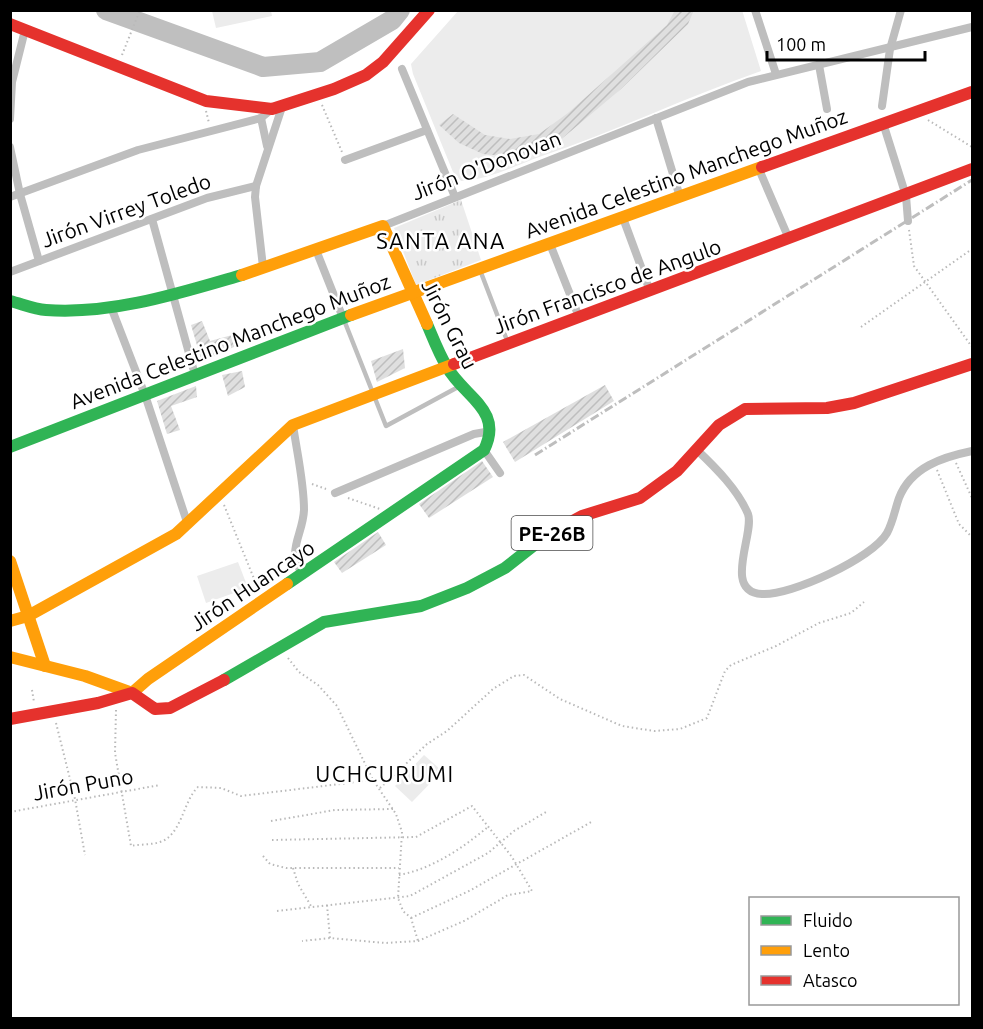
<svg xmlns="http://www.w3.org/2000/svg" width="983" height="1029" font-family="Ubuntu,sans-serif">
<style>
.grass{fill:url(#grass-tufts)}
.pitch{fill:#ececec}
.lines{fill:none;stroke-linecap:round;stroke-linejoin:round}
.river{stroke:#bfbfbf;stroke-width:20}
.building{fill:url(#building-hatch)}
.path{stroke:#b9b9b9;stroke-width:2;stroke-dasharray:1.5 3;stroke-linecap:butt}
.lane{stroke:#bebebe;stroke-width:4.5}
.street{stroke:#bebebe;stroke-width:8}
.fast{stroke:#30b455;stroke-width:12}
.slow{stroke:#ff9f0a;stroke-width:12}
.jam{stroke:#e5322d;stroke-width:12}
.rail{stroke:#bebebe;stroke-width:3;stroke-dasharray:9 3 1.5 3;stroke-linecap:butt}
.labels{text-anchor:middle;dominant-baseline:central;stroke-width:5;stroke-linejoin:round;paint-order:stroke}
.shield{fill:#fff;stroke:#4c4c4c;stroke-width:1.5}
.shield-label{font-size:20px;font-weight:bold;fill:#000}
.street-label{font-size:21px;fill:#000;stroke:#fff}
.neighbourhood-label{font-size:22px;letter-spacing:1.5px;fill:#000;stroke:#fff}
</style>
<defs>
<pattern id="grass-tufts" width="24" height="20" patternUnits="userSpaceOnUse" patternTransform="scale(1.5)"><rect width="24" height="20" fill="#ececec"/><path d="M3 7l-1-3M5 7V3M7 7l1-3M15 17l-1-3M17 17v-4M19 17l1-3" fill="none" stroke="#c9c9c9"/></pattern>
<pattern id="building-hatch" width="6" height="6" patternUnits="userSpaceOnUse" patternTransform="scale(1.5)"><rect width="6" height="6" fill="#dfdfdf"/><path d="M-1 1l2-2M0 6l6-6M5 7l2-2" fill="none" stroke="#bebebe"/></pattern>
</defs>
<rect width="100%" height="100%" fill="#fff"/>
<path class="grass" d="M461,200L481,260L416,285L394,228Z"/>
<g class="pitch">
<path d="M742,10L761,71C686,97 614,132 539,157C512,167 489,179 461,181L453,172L413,74L411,64L458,11Z"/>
<path d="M212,11H271L272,16L216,28Z"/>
<path d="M238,562L248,588L206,603L197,576Z"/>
<path d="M424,755L442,771L412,802L395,786Z"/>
</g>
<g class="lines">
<path class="river" d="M106,10L263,67L320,62L392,20L400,10"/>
</g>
<g class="building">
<path d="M675,10H694L688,24L621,89L546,152L515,157L483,154L459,143L439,125L453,114L485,135L510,139L539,134L568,113L667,25Z"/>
<path d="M202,321L210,341L236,334V346L202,362L191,325Z"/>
<path d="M403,349L405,368L377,382L371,361Z"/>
<path d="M242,371L245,387L228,396L222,375Z"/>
<path d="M605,385L614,401L515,462L503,442Z"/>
<path d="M196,386L197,397L171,406L180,430L167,434L157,401Z"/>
<path d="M482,461L493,477L429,518L419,504Z"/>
<path d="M378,532L386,545L342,573L334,562Z"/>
</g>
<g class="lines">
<g class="path">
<path d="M122,55L140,10"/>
<path d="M322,105L342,152"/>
<path d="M206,111L209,123"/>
<path d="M829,118L832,130"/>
<path d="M928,120L972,147"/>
<path d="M909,230L914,266L972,347"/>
<path d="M861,327L972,249"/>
<path d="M956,463L972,498"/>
<path d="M937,470L959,524L972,537"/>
<path d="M312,484L326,489"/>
<path d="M348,498L380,509"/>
<path d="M224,505L259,591"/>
<path d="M288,658L299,672L318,685L337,706L373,780L396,814L402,832L398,898L403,911L411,918L418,941"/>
<path d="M32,690L34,702"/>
<path d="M116,710L115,753L131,846C140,844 151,845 160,842C182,835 183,801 198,787L221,788L241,796L373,780"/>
<path d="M56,723L75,799L85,855"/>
<path d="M380,788L427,744L447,731L493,689L514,676L524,675L560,699L622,726L654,731L680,729L707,718L725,671L731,665L776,646L819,623L851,613L864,602"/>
<path d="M10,812L160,785"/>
<path d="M271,821L335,810L393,809"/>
<path d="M272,840L416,837L472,806L512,857L532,891L508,895L464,921L418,941L385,943L330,938L302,941"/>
<path d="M263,856L270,864L286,868H399"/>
<path d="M293,868L298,884L311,906"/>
<path d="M399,875C432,869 463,848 489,826"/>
<path d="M327,905L330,938"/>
<path d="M277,911L410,896L488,853L514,831L546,812"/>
<path d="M411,918L469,891L593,821"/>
</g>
<g class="lane">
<path d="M480,270L508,343"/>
<path d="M344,320L386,426L460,386"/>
</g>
<g class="street">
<path d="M755,10L776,74"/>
<path d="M819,65L827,109"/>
<path d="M402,69L455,197"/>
<path d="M882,106L890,49L901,10"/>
<path d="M261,118L267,146"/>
<path d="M656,118L680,197"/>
<path d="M10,119L12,82L25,30"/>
<path d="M883,123L906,196L908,221"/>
<path d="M10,147L20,194L39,261"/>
<path d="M345,160L427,130"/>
<path d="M758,167L789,239"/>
<path d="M10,197L138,150L261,118L272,109"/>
<path d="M623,218L650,291"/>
<path d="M152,219L195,375"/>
<path d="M383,226L748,82L972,27"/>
<path d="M550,244L579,317"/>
<path d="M316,250L343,318"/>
<path d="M263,267L255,197L256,186L282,107"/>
<path d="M10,272L207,198L256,186"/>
<path d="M111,307L145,395L187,522"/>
<path d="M293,425C297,453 304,482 304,510C303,535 286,550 302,573"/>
<path d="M484,450L500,473"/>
<path d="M697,450C716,468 738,490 748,514C755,533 722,592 762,594C790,596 873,558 887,533C893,522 895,509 899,498C911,467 943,457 972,451"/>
<path d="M335,493L474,434L491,431"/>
</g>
<g class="fast">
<path d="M10,301C22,304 34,309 46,310C112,315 180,293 242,275"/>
<path d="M10,447L351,315"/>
<path d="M287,584L484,450C504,410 464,397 447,367C439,354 433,338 427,324"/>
<path d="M224,680L324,622L421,606L467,588L505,568L547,535"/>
</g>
<g class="slow">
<path d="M242,275L383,226L427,324"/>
<path d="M351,315L762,167"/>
<path d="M10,561L45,666"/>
<path d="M10,621L28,616L176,534L293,425L454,364"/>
<path d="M10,657L85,676L132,693L148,679L287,584"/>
</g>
<g class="jam">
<path d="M10,24L206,101L272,109L334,89L366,75L383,62L429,10"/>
<path d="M762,167L972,92"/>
<path d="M454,364L972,169"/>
<path d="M547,535L582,516L640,498L677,471L719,425L745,409L827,408L854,403L972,364"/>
<path d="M10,719L98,703L132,693L155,709L170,708L224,680"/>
</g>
<path class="rail" d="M535,455L972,180"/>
</g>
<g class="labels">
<rect class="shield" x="511.5" y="516" width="81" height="34" rx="4.5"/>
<g class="shield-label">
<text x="552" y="533">PE-26B</text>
</g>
<g class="street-label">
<text transform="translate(486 165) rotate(-21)">Jirón O'Donovan</text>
<text transform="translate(686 173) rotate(-20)">Avenida Celestino Manchego Muñoz</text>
<text transform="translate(126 210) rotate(-20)">Jirón Virrey Toledo</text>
<text transform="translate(607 286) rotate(-20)">Jirón Francisco de Angulo</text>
<text transform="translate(450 324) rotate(63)">Jirón Grau</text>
<text transform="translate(230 341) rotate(-21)">Avenida Celestino Manchego Muñoz</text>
<text transform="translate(252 585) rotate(-34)">Jirón Huancayo</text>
<text transform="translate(83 784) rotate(-10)">Jirón Puno</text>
</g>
<g class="neighbourhood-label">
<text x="441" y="240">SANTA ANA</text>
<text x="385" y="773">UCHCURUMI</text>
</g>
</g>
<rect width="983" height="1029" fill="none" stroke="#000000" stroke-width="24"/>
<rect x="749" y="897" width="210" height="108" fill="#ffffff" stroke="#999999" stroke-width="1.5"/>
<rect x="761" y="916" width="30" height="9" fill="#30b455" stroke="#999999" stroke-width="1.5"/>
<text x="803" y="927" font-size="18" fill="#000000">Fluido</text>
<rect x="761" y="946" width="30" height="9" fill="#ff9f0a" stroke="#999999" stroke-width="1.5"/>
<text x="803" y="957" font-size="18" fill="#000000">Lento</text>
<rect x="761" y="976" width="30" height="9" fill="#e5322d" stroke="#999999" stroke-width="1.5"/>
<text x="803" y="987" font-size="18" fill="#000000">Atasco</text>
<path d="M767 51v9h158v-9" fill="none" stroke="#000000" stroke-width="3"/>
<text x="776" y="51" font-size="18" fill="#000000" stroke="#ffffff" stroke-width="4.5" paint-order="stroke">100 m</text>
</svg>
